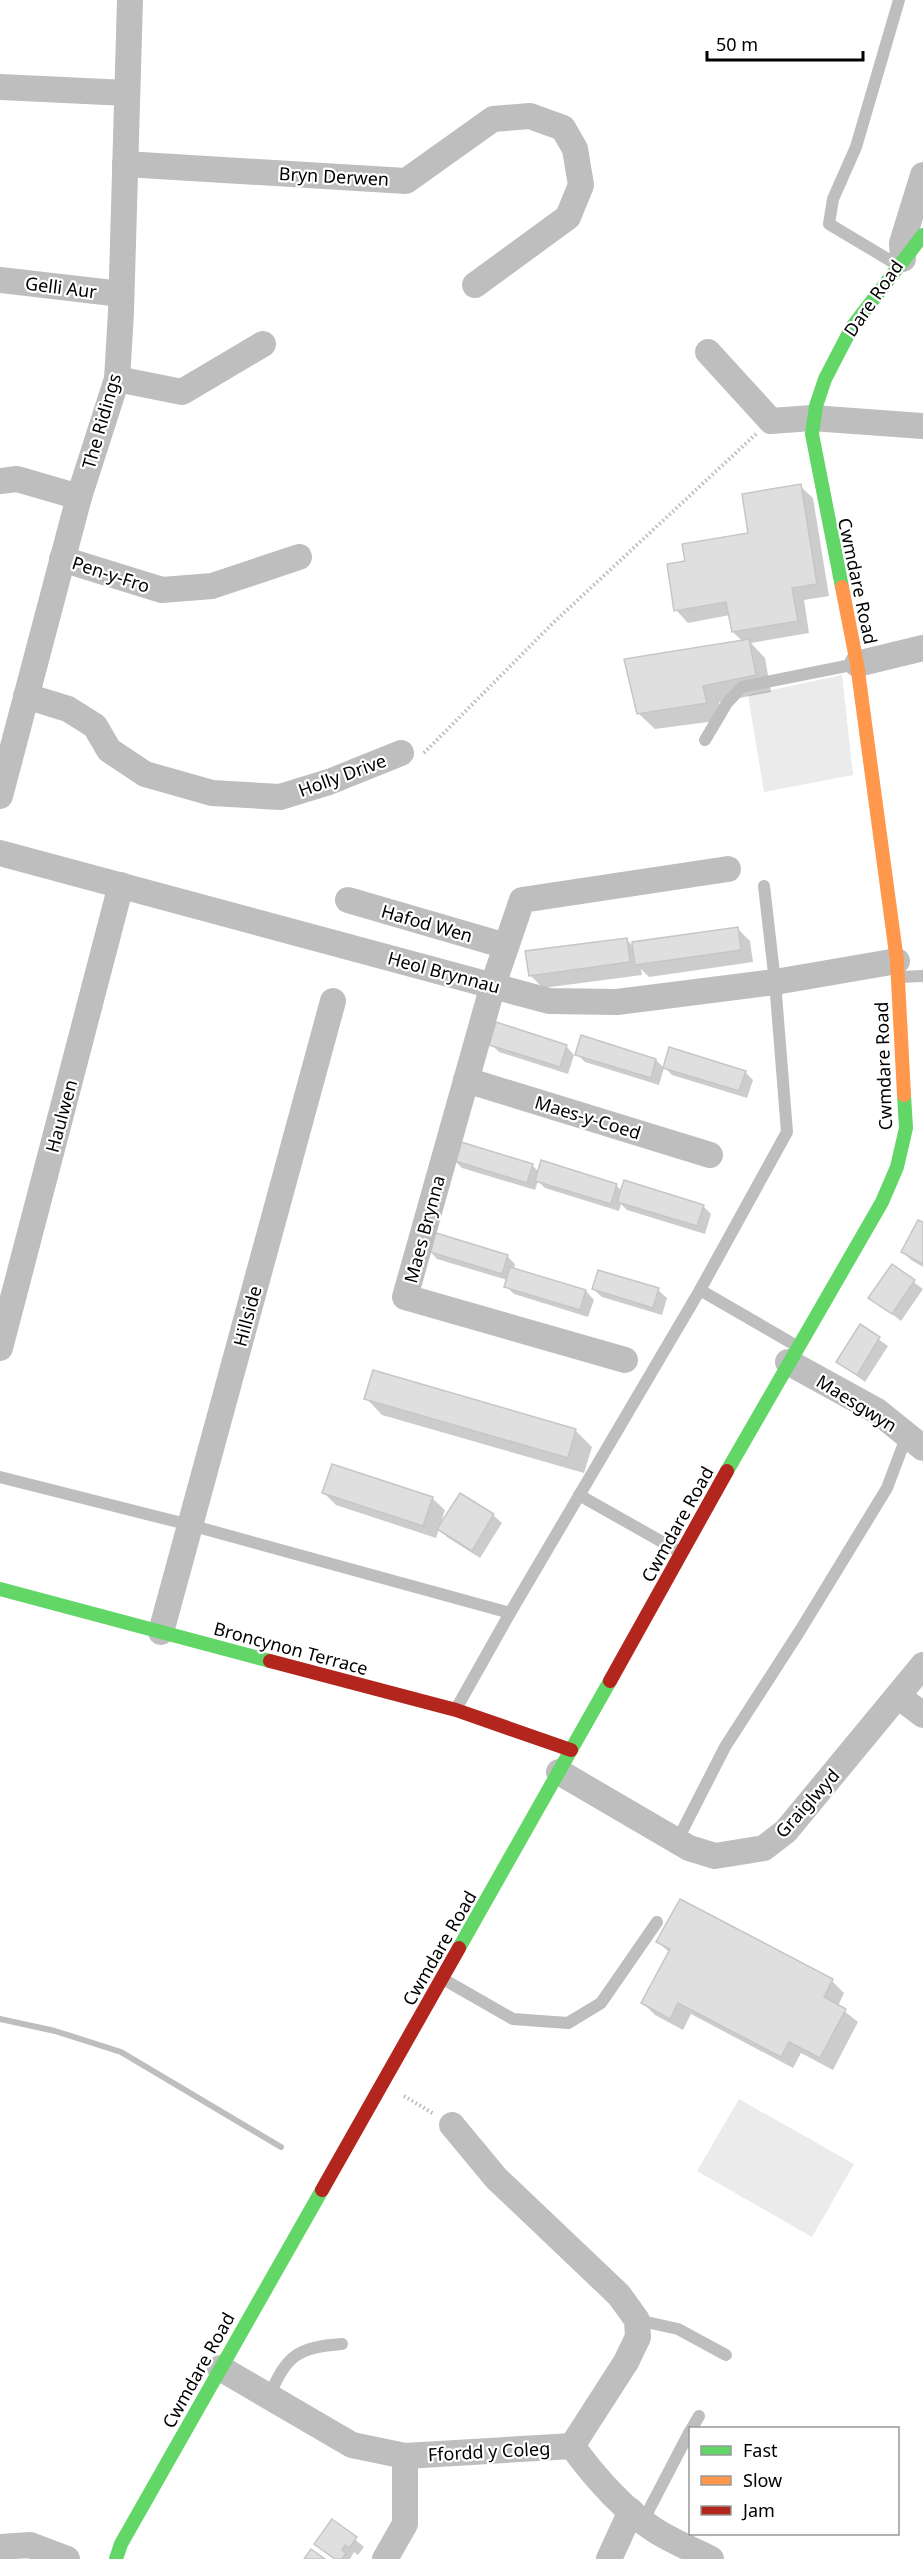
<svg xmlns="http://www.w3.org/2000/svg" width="923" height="2559" font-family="'Noto Sans',sans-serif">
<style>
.green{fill:#ebebeb}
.shadow{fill:#0003}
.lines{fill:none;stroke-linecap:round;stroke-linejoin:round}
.stream{stroke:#bebebe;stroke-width:6}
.building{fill:#dfdfdf;stroke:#c6c6c6;stroke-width:1.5}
.path{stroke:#b9b9b9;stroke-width:4;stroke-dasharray:1.5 3;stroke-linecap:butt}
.lane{stroke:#bebebe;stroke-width:12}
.street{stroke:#bebebe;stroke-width:26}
.fast{stroke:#63d668;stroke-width:14}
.slow{stroke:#ff974d;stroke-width:14}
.jam{stroke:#b3261e;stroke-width:14}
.labels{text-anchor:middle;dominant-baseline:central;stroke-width:4.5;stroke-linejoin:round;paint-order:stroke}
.street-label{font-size:18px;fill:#000;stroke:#fff}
</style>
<rect width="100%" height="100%" fill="#fff"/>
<g class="green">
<path d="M842,675L853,775L764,792L748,695Z"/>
<path d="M739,2099L854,2164L812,2237L697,2171Z"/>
</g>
<g class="shadow">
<path d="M800,486L813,498L829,596L804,600L809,633L751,643L765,658L771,692L719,702L723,720L655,729L638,713L743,642L733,632L730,615L688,623L676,610L687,562L750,534Z"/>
<path d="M737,928L750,941L753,962L649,977L641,969L642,975L543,988L530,975L626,939L634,947Z"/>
<path d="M491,1044L566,1046L574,1055L568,1074L499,1052Z"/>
<path d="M577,1054L656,1060L664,1068L659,1085L585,1062Z"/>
<path d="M664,1067L745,1072L753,1080L747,1098L672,1075Z"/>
<path d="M454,1160L532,1165L539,1172L616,1185L622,1191L703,1206L711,1214L705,1234L627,1210L621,1204L619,1211L545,1188L538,1181L535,1190L462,1168Z"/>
<path d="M923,1224V1267L911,1260L903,1252Z"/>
<path d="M429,1250L507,1256L515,1264L514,1269L586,1291L594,1300L588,1317L514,1294L506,1286L507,1280L437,1259Z"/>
<path d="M892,1266L923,1289L901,1321L870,1297Z"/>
<path d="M593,1289L658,1290L667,1298L662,1315L602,1297Z"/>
<path d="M860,1326L888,1346L865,1382L838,1362Z"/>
<path d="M366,1398L575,1430L592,1447L584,1473L382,1415Z"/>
<path d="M324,1493L432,1498L445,1510L440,1525L460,1495L493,1515L502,1523L480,1558L447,1537L439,1529L436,1538L336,1505Z"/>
<path d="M658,1942L832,1981L844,1993L838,2006L858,2022L833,2070L801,2053L793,2068L691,2014L683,2030L655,2015L643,2003L670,1953Z"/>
<path d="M333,2521L364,2547L358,2555L354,2552L350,2559H334L316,2544Z"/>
</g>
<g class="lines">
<path class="stream" d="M0,2019L55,2031L121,2052L281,2147"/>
</g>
<g class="building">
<path d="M801,484L817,584L792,588L798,621L732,632L726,602L674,611L667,564L685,561L682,544L748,533L742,494Z"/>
<path d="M749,639L756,675L703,686L707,703L637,714L624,659Z"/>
<path d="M738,927L741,950L635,965L632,942Z"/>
<path d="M627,938L630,962L529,976L525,951Z"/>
<path d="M496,1022L567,1045L560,1067L489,1045Z"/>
<path d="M581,1035L656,1059L651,1078L575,1055Z"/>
<path d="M669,1047L746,1071L739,1091L663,1068Z"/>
<path d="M458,1141L533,1164L527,1183L452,1160Z"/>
<path d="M541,1160L617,1184L611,1204L535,1181Z"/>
<path d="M624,1180L704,1205L697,1226L617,1202Z"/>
<path d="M918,1220L923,1222V1264L901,1252Z"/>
<path d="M433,1232L508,1255L502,1274L427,1251Z"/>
<path d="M892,1264L915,1280L892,1314L868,1298Z"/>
<path d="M510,1267L586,1290L580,1310L504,1287Z"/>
<path d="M598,1270L659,1288L653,1308L592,1289Z"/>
<path d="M860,1324L880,1337L857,1375L836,1362Z"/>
<path d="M373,1370L576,1429L568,1458L364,1399Z"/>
<path d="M332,1464L433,1497L423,1526L322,1493Z"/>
<path d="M460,1493L494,1514L472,1551L437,1529Z"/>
<path d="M680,1899L833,1979L824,1997L846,2009L820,2058L789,2042L781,2057L678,2003L670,2019L641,2003L670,1949L656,1942Z"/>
<path d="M332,2519L357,2537L349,2548L345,2545L342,2550L346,2553L342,2559H335L314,2544Z"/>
<path d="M311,2549L325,2559H304Z"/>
</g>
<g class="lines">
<g class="path">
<path d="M424,753L552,624L756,434"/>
<path d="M404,2096L434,2114"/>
</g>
<g class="lane">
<path d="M896,264L829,224L833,199L856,147L899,0"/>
<path d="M705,740L727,703L742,687L856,664"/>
<path d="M900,977L923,976"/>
<path d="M700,1290L795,1345"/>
<path d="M0,1477L190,1525L510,1613"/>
<path d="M579,1495L680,1552"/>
<path d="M456,1709L510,1613L700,1290L787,1132L775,982L764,886"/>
<path d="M677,1841L725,1747L801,1629L887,1488L907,1435"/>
<path d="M443,1979L513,2019L568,2023L601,2003L657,1922"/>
<path d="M637,2320L678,2329L726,2355"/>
<path d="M269,2397C286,2356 297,2347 342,2344"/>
<path d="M692,2428L699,2416"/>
<path d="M643,2521L690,2431"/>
</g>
<g class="street">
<path d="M0,87L127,93"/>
<path d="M125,164L406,181L493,119L530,116L563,128L575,149L581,185L568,217L475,285"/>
<path d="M903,259L902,243L923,175"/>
<path d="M0,280L121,294"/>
<path d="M708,352L771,421L812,418L923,426"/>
<path d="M117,379L182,392L263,344"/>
<path d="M0,481L17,479L79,497"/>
<path d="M62,559L162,590L212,586L299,557"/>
<path d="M857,664L923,648"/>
<path d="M26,696L68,709L95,726L109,750L145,774L212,793L280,797L329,782L401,753"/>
<path d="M0,796L79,497L117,379L121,312L130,0"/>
<path d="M0,853L549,1001L617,1002L775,982L897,961"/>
<path d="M348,900L506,946"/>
<path d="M466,1080L710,1155"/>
<path d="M0,1348L121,885"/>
<path d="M625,1360L405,1297L493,985L522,900L728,869"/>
<path d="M788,1362L877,1411L923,1448"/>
<path d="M161,1632L333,1001"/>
<path d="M898,1696L923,1715"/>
<path d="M559,1772L689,1848L715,1856L764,1848L786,1831L923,1665"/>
<path d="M452,2125L496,2178L619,2295L637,2320L638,2337L626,2362L572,2446"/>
<path d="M220,2368L352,2445L405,2456L572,2446"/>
<path d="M572,2446C594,2476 622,2508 653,2529C671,2541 692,2549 711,2559"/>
<path d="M0,2547L30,2545L67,2559"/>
<path d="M385,2559L405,2524V2456"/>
<path d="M609,2559L631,2511"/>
</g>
<g class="fast">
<path d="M842,587L812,434L816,406L825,379L852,327L923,235"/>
<path d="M727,1471L882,1202L897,1167L906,1128L904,1095"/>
<path d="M0,1589L270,1661"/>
<path d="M459,1948L610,1681"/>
<path d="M116,2559L121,2544L322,2190"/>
</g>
<path class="slow" d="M842,587L857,664L897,961L904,1095"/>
<g class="jam">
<path d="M270,1661L456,1710L571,1750"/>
<path d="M610,1681L727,1471"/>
<path d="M322,2190L459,1948"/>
</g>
</g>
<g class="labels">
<g class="street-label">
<text transform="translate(334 176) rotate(3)">Bryn Derwen</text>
<text transform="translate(61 287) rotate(7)">Gelli Aur</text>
<text transform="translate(873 298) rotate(-55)">Dare Road</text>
<text transform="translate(101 421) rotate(-74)">The Ridings</text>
<text transform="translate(111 574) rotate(18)">Pen-y-Fro</text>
<text transform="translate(858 581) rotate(78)">Cwmdare Road</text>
<text transform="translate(342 775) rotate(-20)">Holly Drive</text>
<text transform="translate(427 923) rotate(16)">Hafod Wen</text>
<text transform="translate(444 972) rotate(15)">Heol Brynnau</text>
<text transform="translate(883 1066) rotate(-92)">Cwmdare Road</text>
<text transform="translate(61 1116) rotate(-75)">Haulwen</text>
<text transform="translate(588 1117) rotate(17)">Maes-y-Coed</text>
<text transform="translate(424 1229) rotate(-75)">Maes Brynna</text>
<text transform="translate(247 1316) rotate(-75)">Hillside</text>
<text transform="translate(857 1403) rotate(32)">Maesgwyn</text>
<text transform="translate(677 1524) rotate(-61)">Cwmdare Road</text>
<text transform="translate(291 1648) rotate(15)">Broncynon Terrace</text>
<text transform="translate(807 1803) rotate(-48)">Graiglwyd</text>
<text transform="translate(439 1948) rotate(-60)">Cwmdare Road</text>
<text transform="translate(198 2370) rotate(-61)">Cwmdare Road</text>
<text transform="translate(489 2451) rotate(-3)">Ffordd y Coleg</text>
</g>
</g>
<rect x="689" y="2427" width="210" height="108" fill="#ffffff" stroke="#999999" stroke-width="1.5"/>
<rect x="701" y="2446" width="30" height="9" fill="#63d668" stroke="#999999" stroke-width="1.5"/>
<text x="743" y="2457" font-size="18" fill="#000000">Fast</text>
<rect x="701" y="2476" width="30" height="9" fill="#ff974d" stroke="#999999" stroke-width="1.5"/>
<text x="743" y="2487" font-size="18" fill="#000000">Slow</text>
<rect x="701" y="2506" width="30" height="9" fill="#b3261e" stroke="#999999" stroke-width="1.5"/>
<text x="743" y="2517" font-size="18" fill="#000000">Jam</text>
<path d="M707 51v9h156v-9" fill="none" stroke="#000000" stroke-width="3"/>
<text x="716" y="51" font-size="18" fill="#000000" stroke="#ffffff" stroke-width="4.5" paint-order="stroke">50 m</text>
</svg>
